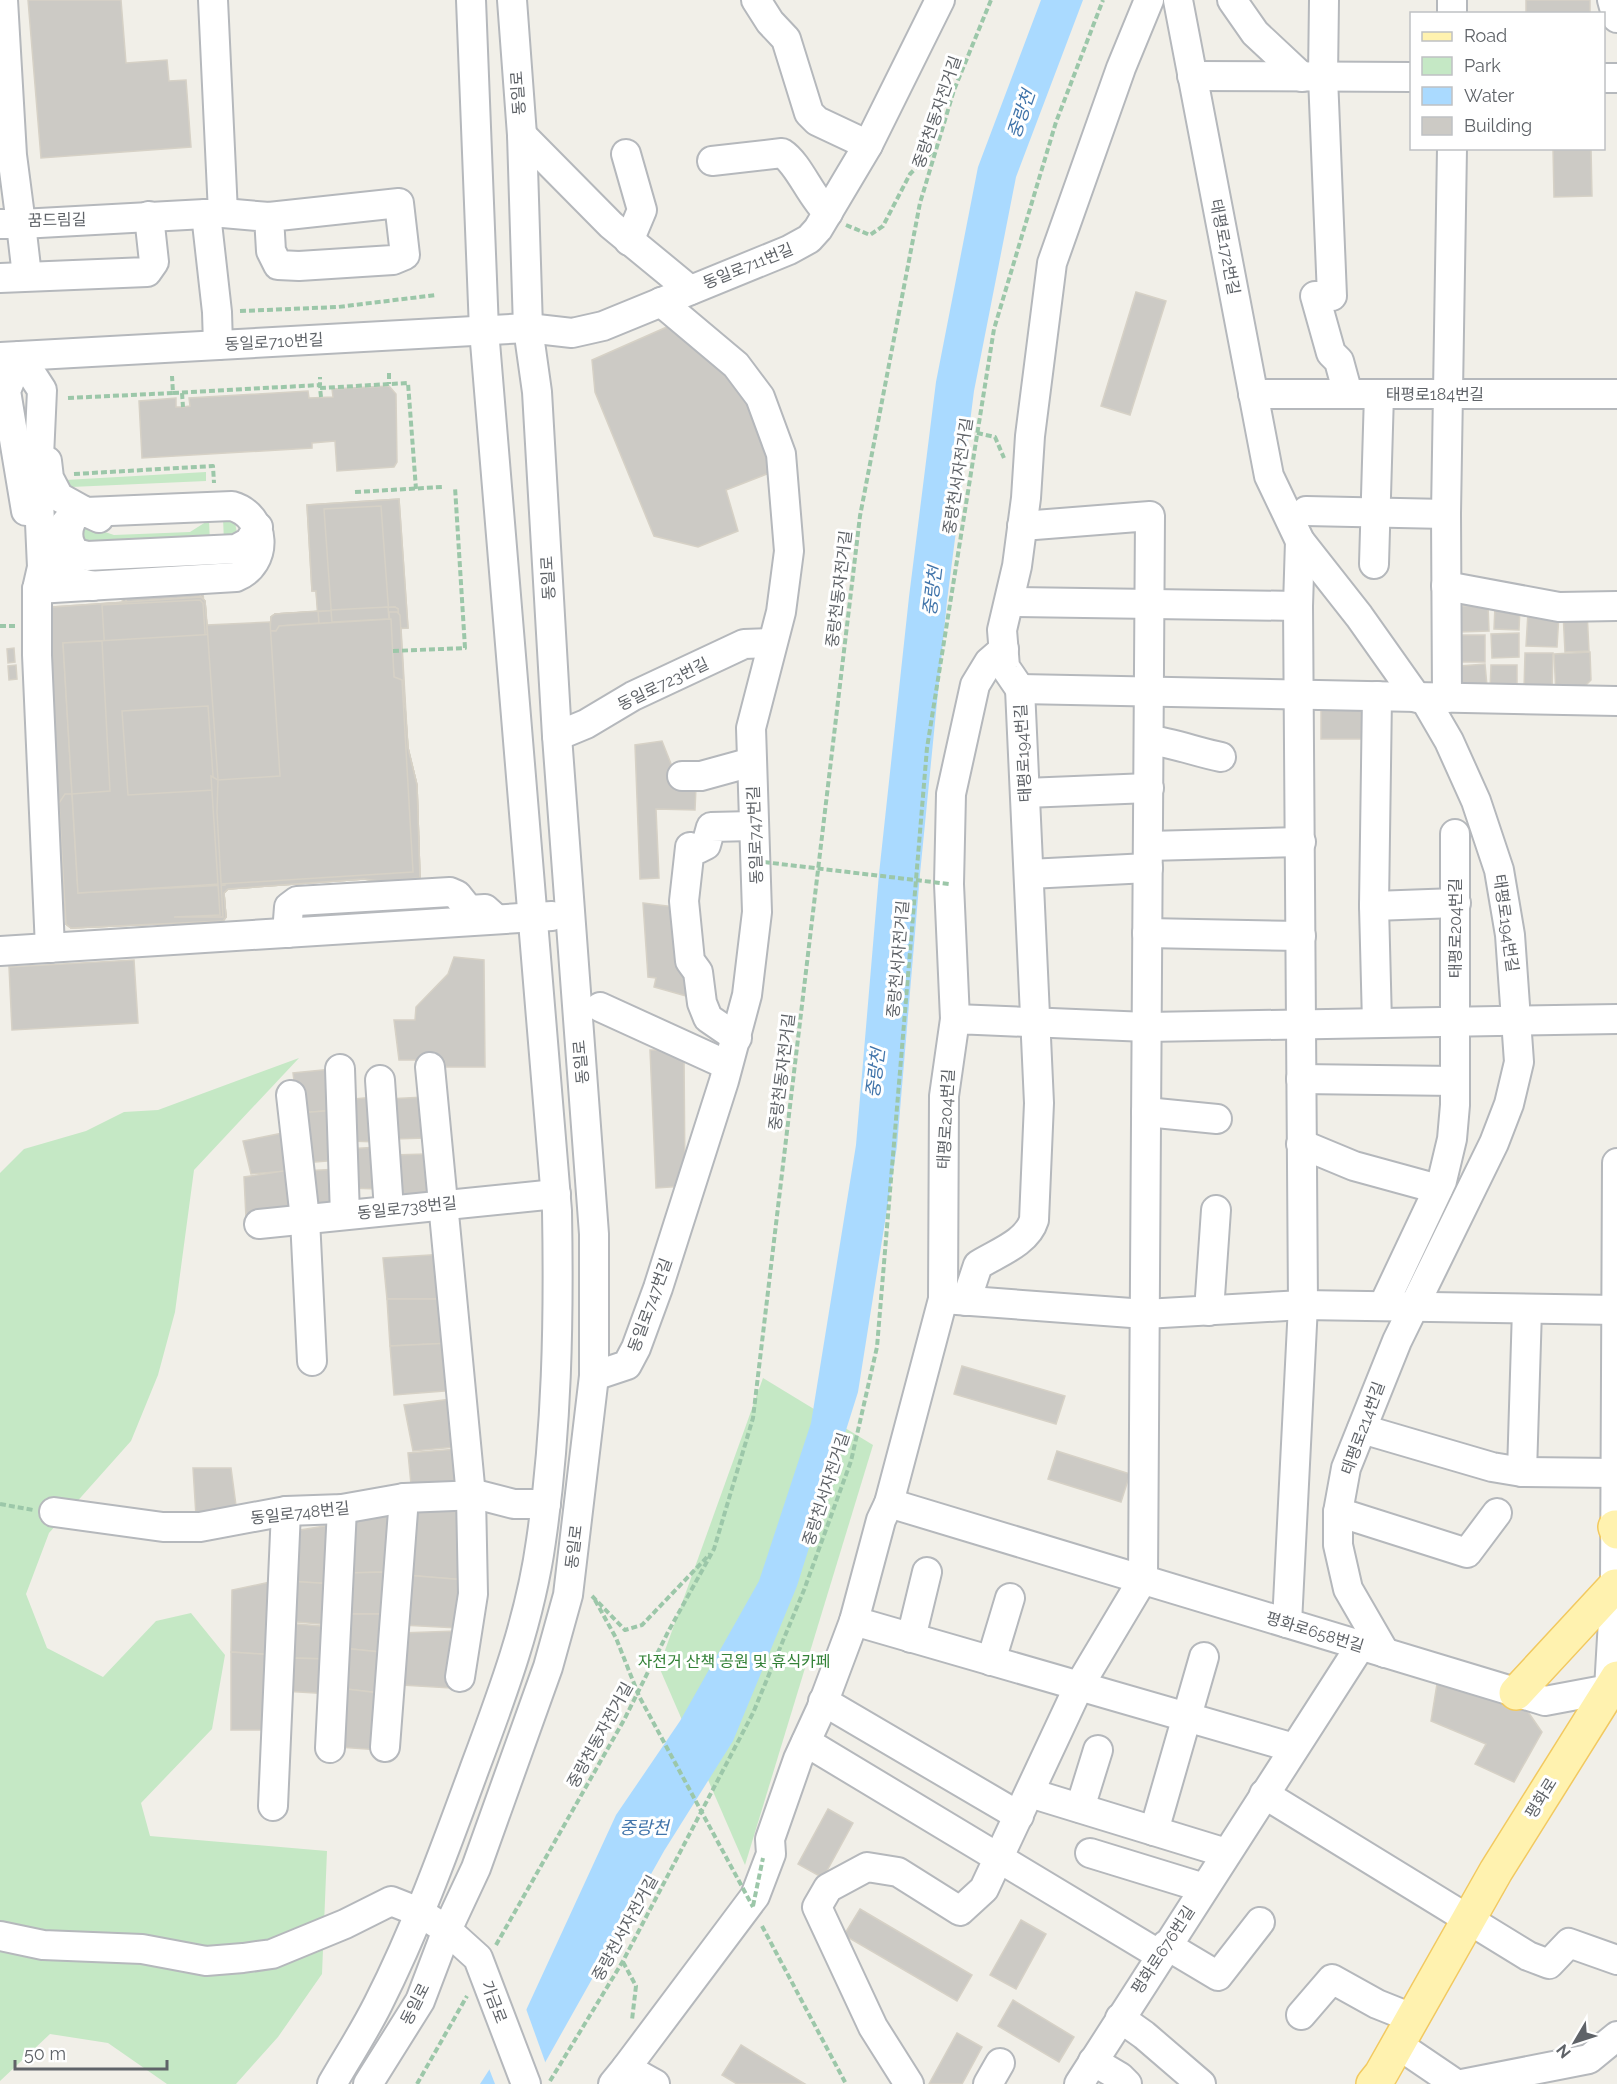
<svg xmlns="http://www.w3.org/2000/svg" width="1617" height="2084" font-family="Raleway,'Noto Sans KR',sans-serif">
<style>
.green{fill:#c5e8c5}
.water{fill:#aadaff}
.pier{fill:#f1efe8}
.building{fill:#cccac5;stroke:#d6d1c6;stroke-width:1.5;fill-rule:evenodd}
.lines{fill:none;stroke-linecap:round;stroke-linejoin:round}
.minor-casing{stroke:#b5b8bc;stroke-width:32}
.major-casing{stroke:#f2c960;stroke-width:36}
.path{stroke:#9cc7a9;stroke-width:4;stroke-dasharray:6 3;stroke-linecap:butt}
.minor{stroke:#fff;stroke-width:28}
.major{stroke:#fff2af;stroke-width:33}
.path-bridge{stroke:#9cc7a9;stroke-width:4;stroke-dasharray:6 3;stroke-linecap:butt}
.labels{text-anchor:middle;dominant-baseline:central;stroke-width:6;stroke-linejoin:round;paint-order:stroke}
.street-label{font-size:16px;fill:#5f6368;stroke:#fff}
.park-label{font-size:16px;fill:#348238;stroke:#fff}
.water-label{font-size:18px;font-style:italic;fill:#4174aa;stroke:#fff}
</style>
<rect width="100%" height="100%" fill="#f1efe8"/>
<g class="green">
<path d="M206,472V481L71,487L65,480Z"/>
<path d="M223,518L235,523L237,533L224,542Z"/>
<path d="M209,520L210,543H85L79,530L87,526L114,535L190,532Z"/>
<path d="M299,1058L194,1170L175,1312L158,1375L131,1441L49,1533L26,1594L47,1648L103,1677L156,1621L191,1613L225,1655L212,1729L141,1803L150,1836L327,1851L322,1974L278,2037L236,2084H167L108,2043L50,2034L0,2081V1173L24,1149L86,1131L124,1112L158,1110Z"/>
<path d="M763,1378L873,1445L745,1865L659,1667Z"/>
</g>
<path class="water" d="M1041,0H1083L1016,177L974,391L947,601L920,874L897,1146L858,1392L797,1586L733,1741L664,1851L533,2084H480L522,2019L616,1815L680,1721L759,1581L811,1423L856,1145L879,874L909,597L936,382L978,167Z"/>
<path class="pier" d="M525,2006L547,2067L537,2084H495L488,2066Z"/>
<g class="building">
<path d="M28,0H121L126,63L167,60L169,81L186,80L191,147L41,158Z"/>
<rect x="1526" y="0" width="64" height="14"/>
<path d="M1553,148H1591L1592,196L1554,197Z"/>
<path d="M1136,292L1166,301L1130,415L1101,406Z"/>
<path d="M676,323L727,368L767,432L772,472L726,490L738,531L698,547L654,536L595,392L592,360Z"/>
<path d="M389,386L396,394L397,462L394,467L337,471L335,441L312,443V448L142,458L139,401L176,398V407H183L190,406L189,398L308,391L309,398L333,397L332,389Z"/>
<path d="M399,499L408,628H401L398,609L388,607L381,506L324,509L331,610L318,611L316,591H312L307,505Z"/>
<path d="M399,499L408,628L319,634L316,591H312L307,505Z"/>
<path d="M381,506L390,629H398L413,871L411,873L225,885L208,635L276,631L279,626L332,622L324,509Z"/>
<path d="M203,591L210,699L215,726L212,731H208L200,593L126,598L145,919L166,918L144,923L141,920L122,596Z"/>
<path d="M200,593L220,915L145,919L126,598Z"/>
<path d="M200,593L220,915L145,919L126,598Z"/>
<path d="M201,597L205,601L218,784H215L205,635L102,641L101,604Z"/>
<path d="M201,597L205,601L208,635H205L203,603L200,600L102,605L114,795L66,798L63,802L70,921L73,924L220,917V892L225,885L363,876L379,879L414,876L417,873L414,785L406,757L402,680L394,677L391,619L279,626L276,631H270L271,617L275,614L395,607L398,609L408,748L417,785L420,878L379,881L364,879L228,889L224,893L226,917L223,921L71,928L66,924L47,612L52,607Z"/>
<path d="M201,597L205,601L218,780L280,776L271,617L275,614L395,607L398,609L408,748L417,785L420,878L379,881L364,879L228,889L224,893L226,917L223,921L71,928L66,924L59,803L65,794L110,791L101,604Z"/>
<path d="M201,597L205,601L218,780L280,776L271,617L275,614L395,607L398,609L408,748L417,785L420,878L379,881L364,879L228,889L224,893L226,917L223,921L71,928L66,924L47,612L52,607Z"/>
<path d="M200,600L203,603L215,784L285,780L276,631L279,626L391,619L394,677L402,680L406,757L414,785L419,869L416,875L225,885L220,892V917L73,924L70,921L63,802L66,798L114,795L102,605Z"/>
<path d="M1488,605L1489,631L1460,632L1459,606Z"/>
<path d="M1495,606L1520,607L1519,630L1494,629Z"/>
<path d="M388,607L389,619L332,622L331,610Z"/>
<path d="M318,611L319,623L279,626L319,623V634L401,628L408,748L417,785L420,878L379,881L364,879L228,889L224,893L226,917L223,921L71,928L66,924L59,803L65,794H72L78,893L225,885L218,784L285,780L276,631H270L271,617L275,614ZM391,629H398L402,680L394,677Z"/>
<path d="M1587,611L1589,651L1565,652L1563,612Z"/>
<path d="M389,612H397L400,615L405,705L403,710L402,680L394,677Z"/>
<path d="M1528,612L1559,614L1557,647L1526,646Z"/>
<path d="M391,619L394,677L402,680L413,872L78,893L63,643L270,631H276L279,626Z"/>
<path d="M270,622L280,776L218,780L207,625Z"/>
<path d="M1519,633V657L1492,658L1491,634Z"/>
<rect x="1459" y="635" width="26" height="27"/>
<path d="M102,641L110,791L72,794L63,643Z"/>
<path d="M14,648L15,662L8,663L7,649Z"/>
<path d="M1590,652L1591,680L1578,693L1556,694L1554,654Z"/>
<path d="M1525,653H1553L1552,690H1524Z"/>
<path d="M1485,664L1487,686L1461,688L1460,666Z"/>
<path d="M16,665L17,679L9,680L8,666Z"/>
<path d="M1491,665H1517V691L1490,690Z"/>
<path d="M208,706L214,790L128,795L122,711Z"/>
<path d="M1321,707L1370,708V739H1321Z"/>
<path d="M662,741L677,779L696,787L695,810L656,809L659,878L640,879L635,745Z"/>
<path d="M211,776L218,780L217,812L223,917H174L220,915Z"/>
<path d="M643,903L683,908L686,911V996L654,987L656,978L648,977Z"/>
<path d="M454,957L484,960L485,1067H446L444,1060H399L394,1020H415L416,1007L448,974Z"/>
<path d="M134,960L138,1023L12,1030L9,967Z"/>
<path d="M650,1050H684L685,1186L656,1188Z"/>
<path d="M332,1069L338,1110L298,1113L293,1073Z"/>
<path d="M374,1097L379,1142L348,1141L344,1100Z"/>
<path d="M424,1097L425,1138L394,1139L388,1099Z"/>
<path d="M338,1110L339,1160L303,1163L298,1113Z"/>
<path d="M283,1133L287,1171L251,1174L243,1141Z"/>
<path d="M378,1147L379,1189L347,1188V1149Z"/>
<path d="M426,1154L431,1195L394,1199L393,1155Z"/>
<path d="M339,1169L342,1208L307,1211L303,1171Z"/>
<path d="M290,1170L296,1214L246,1218L244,1177Z"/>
<path d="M445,1254L449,1299H387L383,1258Z"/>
<path d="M387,1299H449L452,1343L390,1346Z"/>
<path d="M452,1343L457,1390L394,1395L390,1346Z"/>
<path d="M962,1366L1065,1396L1056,1424L954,1394Z"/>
<path d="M451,1399L455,1447L413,1451L404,1405Z"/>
<path d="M457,1449L462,1492L412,1495L408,1453Z"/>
<path d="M1057,1451L1130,1474L1121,1502L1048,1479Z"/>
<path d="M193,1468H231L237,1513L196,1516Z"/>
<path d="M466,1506V1580L405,1575L408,1508Z"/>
<path d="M395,1516L388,1572L344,1573L345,1518Z"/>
<path d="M337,1524L334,1584L287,1581L288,1532Z"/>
<path d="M388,1572L389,1614H343L344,1573Z"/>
<path d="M405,1575L466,1580L458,1628L402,1625Z"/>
<path d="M275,1581L276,1655L231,1652L232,1590Z"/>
<path d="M287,1581L334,1584L331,1625L285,1621Z"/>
<path d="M343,1614H389L390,1653L342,1648Z"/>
<path d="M284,1623L333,1627L332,1659L286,1658Z"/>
<path d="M456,1631L451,1688L402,1685L401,1633Z"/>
<path d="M342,1648L390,1653L388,1694L338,1688Z"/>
<path d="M231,1652L276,1655L272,1730H231Z"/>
<path d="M286,1658L332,1659L331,1694L283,1691Z"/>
<path d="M1437,1684L1526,1709L1542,1732L1514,1782L1475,1764L1486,1744L1431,1721Z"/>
<path d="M338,1688L388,1694L380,1750L339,1747Z"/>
<path d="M828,1809L853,1823L823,1878L798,1864Z"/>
<path d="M860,1909L972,1975L957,2001L844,1935Z"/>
<path d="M1021,1920L1046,1934L1016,1989L990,1975Z"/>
<path d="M1013,2000L1074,2037L1059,2062L998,2026Z"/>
<path d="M957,2033L982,2047L962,2084H929Z"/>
<path d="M741,2045L805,2084H737L722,2075Z"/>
</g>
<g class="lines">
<g class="minor-casing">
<g id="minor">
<path d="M3,0L12,155L21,224L223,213L213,0"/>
<path d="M756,0L770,22L786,39L809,113L817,121L868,145"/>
<path d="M1178,0L1269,476L1300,541L1359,616L1417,698"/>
<path d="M1232,0L1255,33L1302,77"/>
<path d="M1324,0L1323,77L1332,296H1315L1331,353L1339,361L1348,394"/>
<path d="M1452,0V14"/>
<path d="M1612,0L1617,18"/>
<path d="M1192,76L1412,77"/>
<path d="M1604,78H1617"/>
<path d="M522,135L611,225L690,290"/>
<path d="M626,154L642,210L629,241"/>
<path d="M712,161L782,153C799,164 810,196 828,213"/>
<path d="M223,213L269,217L399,203L405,255L393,260L299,266L278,265L271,251L269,217"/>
<path d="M206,214L217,312L218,345"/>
<path d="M0,224H21L27,276"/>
<path d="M0,278L147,272L154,262L149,216"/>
<path d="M20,356L42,390L38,479L42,567L37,589V655L50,948"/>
<path d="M20,356L6,391L26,511"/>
<path d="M0,357L528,328L572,333L603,326L789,250L809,239L818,229L868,145L940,0"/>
<path d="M1253,394H1617"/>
<path d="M1306,511L1446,514"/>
<path d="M71,522C66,533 68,544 76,553L87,556L236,549L249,542L258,527"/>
<path d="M1022,526L1150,516L1143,1579"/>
<path d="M1374,564L1379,394"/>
<path d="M93,586C86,584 77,583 71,578C58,567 55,537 65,524C70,517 78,514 86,512L99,518"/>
<path d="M1446,586L1559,607L1617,606"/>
<path d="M37,589L236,577C269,564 267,516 232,506L86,512L59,497L49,478L47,461"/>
<path d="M1010,602L1298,606"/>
<path d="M1020,689L1005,667L1002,630L1017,566L1026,498L1030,436L1052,263L1121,68L1149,0"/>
<path d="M1020,689L1617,701"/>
<path d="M1377,696L1374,906L1377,1023"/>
<path d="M1447,698L1446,514L1452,148"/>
<path d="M557,736L586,724L633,696L744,644L772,643"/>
<path d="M1149,740C1174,743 1196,752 1221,757"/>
<path d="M682,776H701L752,762"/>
<path d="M1025,793L1149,788"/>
<path d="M1148,846L1301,842"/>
<path d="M1029,874L1148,868"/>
<path d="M1374,906L1456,903"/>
<path d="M287,933L289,907L297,901L450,892L457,895L469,910L485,909L495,918"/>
<path d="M1147,933L1301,936"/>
<path d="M0,951L552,916"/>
<path d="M600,1007L727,1065"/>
<path d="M955,1019L949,884L951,794L975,685L989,662L1004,649"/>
<path d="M737,1038L708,1018L702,1003L698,972L690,961L684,901L690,847L698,849L706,845L711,827L753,826"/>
<path d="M430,1067L471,1496L473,1594L460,1677"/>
<path d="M340,1069L345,1215"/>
<path d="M1301,1079L1455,1081"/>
<path d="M380,1080L389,1210"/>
<path d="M291,1095L305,1219L312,1361"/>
<path d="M1146,1112L1217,1119"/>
<path d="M1301,1144L1354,1166L1438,1189"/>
<path d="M259,1224L556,1194"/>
<path d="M943,1299L1145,1314L1303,1305L1617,1310"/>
<path d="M966,1301L978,1265C997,1253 1027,1243 1034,1220L1039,1103L1020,689"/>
<path d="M1383,1306L1442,1181L1452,1139L1455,1105V834"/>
<path d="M1209,1311L1216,1210"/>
<path d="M594,1376L627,1365L636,1348L658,1288L724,1081L747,995L757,912L751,728L781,612L789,551L781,454L760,397L736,365L661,302"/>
<path d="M1362,1429L1492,1467L1522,1472L1616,1473"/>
<path d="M1522,1472L1527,1309"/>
<path d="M889,1503L1545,1701L1609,1689"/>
<path d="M54,1512L163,1527H200L286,1511L342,1509L404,1498L479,1495L514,1504H546"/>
<path d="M1338,1512L1467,1553L1497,1513"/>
<path d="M854,1621L1294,1748"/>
<path d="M1287,1623L1303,1305L1298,606L1300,541"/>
<path d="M911,1638L927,1572"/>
<path d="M1385,1653L1348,1589L1338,1545V1512L1346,1468L1397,1341L1494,1143L1509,1104L1519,1062L1510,935L1499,870L1476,801L1449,741L1424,698"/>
<path d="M991,1661L1010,1598"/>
<path d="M1609,1689L1615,1586L1617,1163"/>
<path d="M823,1701L1019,1816"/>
<path d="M806,1742L1160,1955"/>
<path d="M385,1747L404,1498"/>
<path d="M330,1748L342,1509"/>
<path d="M1030,1793L1226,1853"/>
<path d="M1264,1794L1528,1956L1549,1964L1569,1943L1617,1960"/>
<path d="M273,1806L286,1511"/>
<path d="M1080,1808L1098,1750"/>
<path d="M1154,1831L1204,1657"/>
<path d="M1090,1853L1204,1888"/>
<path d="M0,1936L43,1945L142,1949L206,1961L243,1958L272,1954L345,1924L391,1901L419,1912L447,1930L478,1958L526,2084"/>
<path d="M1166,1945L1218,1976L1260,1922"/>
<path d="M1301,2015L1332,1979L1377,2004L1412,2018"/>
<path d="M1120,2018L1144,2035L1201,2084"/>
<path d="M1397,2044L1456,2084"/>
<path d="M1093,2061L1120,2077L1127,2084"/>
<path d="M626,2068L755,1896L771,1854L770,1839L798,1759L821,1709L854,1621L881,1520L889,1503L943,1299L944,1096L955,1019L1147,1027L1617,1019"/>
<path d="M332,2084C347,2058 364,2032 378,2004C416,1929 445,1849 474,1770C502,1695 530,1621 541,1541C557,1432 559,1321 557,1211L484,330L471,0"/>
<path d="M368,2084L420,2001L447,1930L476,1868L548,1667L568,1595L594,1376V1234L557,736L537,392L528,328L522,135L512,0"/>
<path d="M613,2084L626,2068L655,2084"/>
<path d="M909,2084L873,2027L817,1907L828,1888L867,1867L898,1872L960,1911L984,1889L1079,1686L1143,1579"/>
<path d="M988,2084L1000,2063"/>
<path d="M1079,2084L1361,1645"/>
<path d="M1462,2084L1589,2059L1617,2036"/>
</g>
</g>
<g class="major-casing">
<g id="major">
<path d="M1615,1527L1617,1532"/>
<path d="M1516,1693L1615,1586"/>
<path d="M1373,2084L1381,2074L1496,1871L1617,1678"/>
</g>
</g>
<g class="path">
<path d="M846,225L870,235L883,226L910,174L933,151"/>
<path d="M240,311L338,307L436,295"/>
<path d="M389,373V384"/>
<path d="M173,393L320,385V377"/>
<path d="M182,393L183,407"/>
<path d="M321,397L320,388L408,383L416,489"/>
<path d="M68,398L173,393L172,376"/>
<path d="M977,433L995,437L1004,458"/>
<path d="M74,474L213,466L214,483"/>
<path d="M355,492L442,487"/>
<path d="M0,626H16"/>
<path d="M393,651L465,648L455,487"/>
<path d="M0,1504L33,1510"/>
<path d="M592,1596L625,1630L642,1625L710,1554"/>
<path d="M762,1926L846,2084"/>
<path d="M496,1945L624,1720L668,1632L714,1549L753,1418L860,516L920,203L954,90L991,0"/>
<path d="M623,1962L636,1986L632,2020"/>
<path d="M550,2081L623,1961L753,1713L804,1590L851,1461L877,1347L927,748L994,329L1056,122L1103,0"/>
<path d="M417,2084L467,1996"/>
</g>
<use href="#minor" class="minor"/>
<use href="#major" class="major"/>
<g class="path-bridge">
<path d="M755,861L949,884"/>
<path d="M595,1600L616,1638L639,1696L753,1907"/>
<path d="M753,1906L763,1858"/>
</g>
</g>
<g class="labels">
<g class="street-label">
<text transform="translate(518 93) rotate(-94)">동일로</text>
<text transform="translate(937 112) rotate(-71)">중랑천동자전거길</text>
<text transform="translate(57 220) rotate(-1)">꿈드림길</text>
<text transform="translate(1225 247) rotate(79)">태평로172번길</text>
<text transform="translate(748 266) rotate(-22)">동일로711번길</text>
<text transform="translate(274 342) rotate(-3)">동일로710번길</text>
<text x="1435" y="394">태평로184번길</text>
<text transform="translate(958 476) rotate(-81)">중랑천서자전거길</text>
<text transform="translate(548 578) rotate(-93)">동일로</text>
<text transform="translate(839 589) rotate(-83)">중랑천동자전거길</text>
<text transform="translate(663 684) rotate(-26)">동일로723번길</text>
<text transform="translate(1023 753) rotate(-93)">태평로194번길</text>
<text transform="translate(755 835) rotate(-92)">동일로747번길</text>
<text transform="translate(1506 923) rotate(82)">태평로194번길</text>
<text transform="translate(1455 928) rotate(-90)">태평로204번길</text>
<text transform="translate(898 959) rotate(-85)">중랑천서자전거길</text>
<text transform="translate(581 1062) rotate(-95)">동일로</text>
<text transform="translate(782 1072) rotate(-83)">중랑천동자전거길</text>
<text transform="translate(946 1119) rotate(-87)">태평로204번길</text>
<text transform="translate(407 1208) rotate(-6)">동일로738번길</text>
<text transform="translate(650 1305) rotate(-70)">동일로747번길</text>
<text transform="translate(1363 1428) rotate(-70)">태평로214번길</text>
<text transform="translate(826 1489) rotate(-72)">중랑천서자전거길</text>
<text transform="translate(300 1513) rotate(-6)">동일로748번길</text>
<text transform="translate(574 1547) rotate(-83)">동일로</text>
<text transform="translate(1315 1632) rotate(17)">평화로658번길</text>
<text transform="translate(600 1735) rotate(-61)">중랑천동자전거길</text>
<text transform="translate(1541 1798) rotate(-58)">평화로</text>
<text transform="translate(625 1928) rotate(-61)">중랑천서자전거길</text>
<text transform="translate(1163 1950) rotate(-57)">평화로676번길</text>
<text transform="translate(494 2002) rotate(69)">가금로</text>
<text transform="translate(415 2004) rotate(-63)">동일로</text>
</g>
<g class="park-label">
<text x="734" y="1661">자전거 산책 공원 및 휴식카페</text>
</g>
<g class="water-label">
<text transform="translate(1021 114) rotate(-71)">중랑천</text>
<text transform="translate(932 591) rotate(-83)">중랑천</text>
<text transform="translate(875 1073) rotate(-83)">중랑천</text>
<text x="644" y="1827">중랑천</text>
</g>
</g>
<rect x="1410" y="12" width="195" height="138" fill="#ffffff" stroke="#bfc1c3" stroke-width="1.5"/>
<rect x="1422" y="32" width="30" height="9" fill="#fff2af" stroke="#bfc1c3" stroke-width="1.5"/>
<text x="1464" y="42" font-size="18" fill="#5f6368">Road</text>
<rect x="1422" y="57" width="30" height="18" fill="#c5e8c5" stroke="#bfc1c3" stroke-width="1.5"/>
<text x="1464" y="72" font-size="18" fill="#5f6368">Park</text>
<rect x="1422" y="87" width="30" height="18" fill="#aadaff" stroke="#bfc1c3" stroke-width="1.5"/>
<text x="1464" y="102" font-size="18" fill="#5f6368">Water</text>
<rect x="1422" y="117" width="30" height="18" fill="#cccac5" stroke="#bfc1c3" stroke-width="1.5"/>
<text x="1464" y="132" font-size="18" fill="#5f6368">Building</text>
<g transform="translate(1575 2042) rotate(231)" stroke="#ffffff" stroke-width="4.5" paint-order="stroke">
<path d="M0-4.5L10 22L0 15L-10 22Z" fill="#5f6368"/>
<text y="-9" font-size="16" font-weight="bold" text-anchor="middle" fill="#5f6368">N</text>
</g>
<path d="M15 2060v9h152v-9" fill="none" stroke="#5f6368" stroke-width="3"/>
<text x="24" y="2060" font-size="18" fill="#5f6368" stroke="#ffffff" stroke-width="4.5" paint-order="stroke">50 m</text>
</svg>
